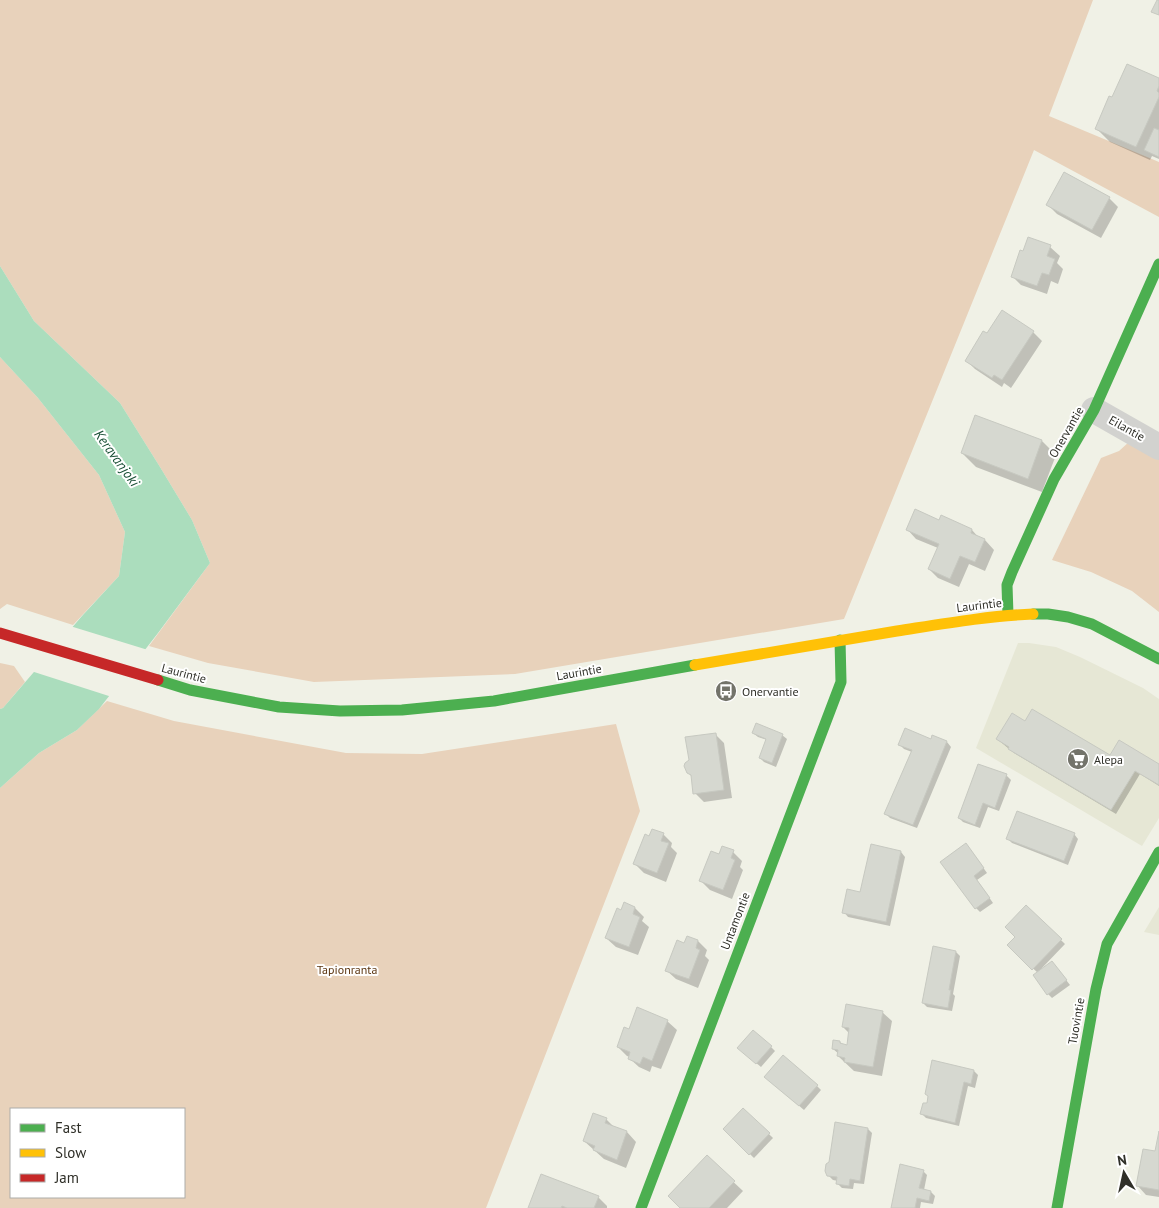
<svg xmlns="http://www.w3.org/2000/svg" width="1159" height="1208" font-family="'PT Sans',sans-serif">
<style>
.built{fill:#e6e7d5}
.green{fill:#e8d2bb;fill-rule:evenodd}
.water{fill:#abddbd}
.pier{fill:#f0f1e6}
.shadow{fill:#0003}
.building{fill:#d6d8d0;stroke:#c7c9c1}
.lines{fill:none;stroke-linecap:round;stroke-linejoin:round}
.street{stroke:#d2d2cf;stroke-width:26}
.fast{stroke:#4caf50;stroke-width:11}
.slow{stroke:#ffc107;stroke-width:11}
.jam{stroke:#c62828;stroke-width:11}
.labels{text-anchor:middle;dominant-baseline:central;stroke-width:4;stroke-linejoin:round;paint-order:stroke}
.street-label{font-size:12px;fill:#2f2f28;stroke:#fff}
.poi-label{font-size:12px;fill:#2f2f28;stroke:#fff;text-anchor:start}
.park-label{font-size:12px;fill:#5c3611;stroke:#fff}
.water-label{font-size:14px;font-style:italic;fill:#194f35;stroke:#fff}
</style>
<rect width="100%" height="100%" fill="#f0f1e6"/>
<g class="built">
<path d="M1018,643H1029L1056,647L1080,657L1143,688L1159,699V818L1142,846L976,748Z"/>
<path d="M1159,907V935L1144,932Z"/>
</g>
<g class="green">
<path d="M0,0H1093L1049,116L1159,162V217L1034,150L844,619L515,674L314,682L208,663L149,646L210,563L192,520L160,467L120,403L34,321L0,266Z"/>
<path d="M0,357L38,398L99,475L125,532L119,576L73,625L7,604L0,609Z"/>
<path d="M1129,442L1159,459V612L1132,591L1091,572L1052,560L1101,458L1119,451Z"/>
<path d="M0,663L14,666L25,682L3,708L0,709Z"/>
<path d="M107,701L174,721L346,753L422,754L616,724L640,811L486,1208H0V788L39,753L77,730ZM11,1109H184V1197H11Z"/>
</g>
<path class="water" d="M0,266L34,321L120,403L160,467L192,520L210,563L158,633L99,709L77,730L39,753L0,788V709L3,708L82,616L119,576L125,532L99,475L38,398L0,357Z"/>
<path class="pier" d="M70,626L148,650L112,697L31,671Z"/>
<g class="shadow">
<path d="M1159,80V159L1152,156L1150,160L1110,142L1096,128L1113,99Z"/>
<path d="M1109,198L1118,207L1101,238L1057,214L1048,205Z"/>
<path d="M1028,239L1050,247L1060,256L1057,263L1063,269L1058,284L1051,281L1047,294L1021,285L1012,276L1024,252Z"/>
<path d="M1033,332L1042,341L1011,388L1004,383L1002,387L975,369L966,360L987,335Z"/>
<path d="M976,417L1042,441L1056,455L1042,492L976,467L962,453Z"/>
<path d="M907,529L972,530L979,538L985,540L994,550L985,571L969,564L959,587L938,578L929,569L938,548L916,539Z"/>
<path d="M1025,723L1110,757L1159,765V786L1140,774L1116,814L1014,753L997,739Z"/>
<path d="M753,733L782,735L787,739L776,767L764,762L760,758L767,740L758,737Z"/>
<path d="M715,734L724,743L732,798L704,802L695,793L692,777L688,772Z"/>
<path d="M933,737L947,742L951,747L917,828L890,818L886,814L912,752L904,749L900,745L931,741Z"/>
<path d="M979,765L1007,776L1011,780L999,811L988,807L980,828L963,822L959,818Z"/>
<path d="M663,834L672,843L671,847L677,853L666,882L644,873L635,864L650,838Z"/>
<path d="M1074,834L1078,839L1068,865L1012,843L1007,838Z"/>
<path d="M970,849L987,873L977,880L993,903L980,912L976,908Z"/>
<path d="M733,852L742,861L740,867L743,870L732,899L710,890L701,881L720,856Z"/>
<path d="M901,852L905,857L890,926L848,917L844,912Z"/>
<path d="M1026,906L1065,944L1042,968L1043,969L1056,967L1070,985L1052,998L1048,994L1038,973L1008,945L1016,937Z"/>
<path d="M635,908L644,917L642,921L649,927L638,955L616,947L606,938L622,911Z"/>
<path d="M698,941L707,950L705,956L709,960L698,988L676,979L666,970L685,945Z"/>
<path d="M956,952L960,956L953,994L955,996L952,1011L927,1007L923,1003Z"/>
<path d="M882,1012L892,1021L882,1076L854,1071L838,1056L839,1054L833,1049L840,1042L843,1045L848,1046L850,1034L843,1027Z"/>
<path d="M667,1021L677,1030L661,1069L652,1066L650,1072L639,1067L629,1058L630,1057L627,1056L618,1047L629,1030Z"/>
<path d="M771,1047L775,1051L761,1067L743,1052Z"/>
<path d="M974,1071L978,1075L975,1088L968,1086L959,1126L926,1118L922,1114L927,1105Z"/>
<path d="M770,1081L817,1086L821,1090L804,1110Z"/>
<path d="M743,1109L773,1138L754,1158L724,1129Z"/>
<path d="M606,1119L615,1128L627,1132L636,1142L626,1168L604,1159L584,1141Z"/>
<path d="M868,1129L872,1133L864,1184L854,1183L853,1189L842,1188L837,1183L838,1181L833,1180L828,1175Z"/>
<path d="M1159,1137V1197L1146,1195L1137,1185L1156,1153Z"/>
<path d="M707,1157L743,1191L727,1208H682Z"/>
<path d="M923,1171L927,1175L924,1190L931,1192L935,1196L933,1204L921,1202L920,1208H892Z"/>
<path d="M598,1197L607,1206V1208H530Z"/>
</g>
<g class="building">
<path d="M1157,0H1159V15L1151,12Z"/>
<path d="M1127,64L1159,78V86L1157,91L1159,93V97L1136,147L1095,129L1109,96L1112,97Z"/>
<path d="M1154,128L1159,130V157L1144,150Z"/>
<path d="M1064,172L1110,197L1092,230L1046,205Z"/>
<path d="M1028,237L1051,245L1047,256L1055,259L1049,275L1042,273L1037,286L1011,277L1020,250L1023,251Z"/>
<path d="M1002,310L1034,331L1002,380L994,375L992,378L965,361L983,331L987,333Z"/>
<path d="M975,415L1042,440L1028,479L961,453Z"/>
<path d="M915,509L939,520L941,515L972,529L971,533L985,539L975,562L960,556L950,579L928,569L939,544L906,530Z"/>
<path d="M1032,709L1110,755L1119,740L1159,764V785L1135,771L1111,810L1008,749L1009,747L996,739L1012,713L1025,721Z"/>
<path d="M756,723L783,734L772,763L759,758L766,739L752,733Z"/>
<path d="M905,728L931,739L932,735L947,741L913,825L884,814L912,750L898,745Z"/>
<path d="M716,733L724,790L693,794L691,775L687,773L684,766L685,763L689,760L685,737Z"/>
<path d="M978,764L1007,774L995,808L983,803L975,825L958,818Z"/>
<path d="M1017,811L1075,833L1064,861L1006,839Z"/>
<path d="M652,829L664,833L661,841L669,843L657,873L633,864L645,834L649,836Z"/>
<path d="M966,843L984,868L974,876L990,898L975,909L940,862Z"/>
<path d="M871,844L901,851L886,922L842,913L847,889L860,892Z"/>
<path d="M722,846L734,850L731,858L735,860L723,890L699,881L711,851L719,854Z"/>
<path d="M624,902L635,907L633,914L640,917L629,947L605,938L617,908L621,910Z"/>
<path d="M1026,905L1062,939L1032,970L1007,945L1015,937L1005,927Z"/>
<path d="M687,936L698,940L696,948L700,950L689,979L665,971L677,940L684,943Z"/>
<path d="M933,946L956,951L949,990H951L948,1008L922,1003Z"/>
<path d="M1052,961L1067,980L1047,995L1033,975Z"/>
<path d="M846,1004L883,1011L873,1067L844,1062L845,1058L837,1056L838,1050L832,1049L833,1040L840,1041V1043L847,1045L849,1028L842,1027Z"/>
<path d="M637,1007L668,1020L652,1061L643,1057L640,1064L628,1059L630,1052L617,1047L624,1027L629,1029Z"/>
<path d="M753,1030L772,1046L756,1064L737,1048Z"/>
<path d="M783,1055L818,1085L799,1106L764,1077Z"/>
<path d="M932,1060L974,1070L971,1084L964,1082L955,1123L920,1114L923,1103H927L928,1096L925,1094Z"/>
<path d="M743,1108L770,1133L749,1155L723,1129Z"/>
<path d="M593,1113L607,1118L605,1123L627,1131L617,1160L593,1150L595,1146L583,1141Z"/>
<path d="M835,1122L868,1128L860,1181L850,1179L849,1186L836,1184L837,1177L827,1176L825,1171L826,1164L829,1162Z"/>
<path d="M1159,1131V1190L1136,1186L1143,1149L1155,1151Z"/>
<path d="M707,1155L735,1181L709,1208H680L668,1196Z"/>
<path d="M900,1164L924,1170L919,1188L931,1191L929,1201L917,1198L915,1208H891Z"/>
<path d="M541,1174L599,1196L594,1208H567L562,1206L561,1208H528Z"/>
</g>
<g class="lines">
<path class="street" d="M1094,410L1159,447"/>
<g class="fast">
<path d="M1033,614H1048L1068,617L1092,624L1159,659"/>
<path d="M1008,615L1007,585L1012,572L1054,479L1094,410L1159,264"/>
<path d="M158,680L190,690L279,707L340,711L402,710L494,701L695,665"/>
<path d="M641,1208L841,682L840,640"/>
<path d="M1057,1208L1096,989L1107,944L1159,852"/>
</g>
<path class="slow" d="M695,665C763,654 830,642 897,631C942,624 987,616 1033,614"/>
<path class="jam" d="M0,633L158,680"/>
</g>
<defs>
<g id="bus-disc" transform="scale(1.125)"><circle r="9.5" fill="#73736a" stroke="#fff"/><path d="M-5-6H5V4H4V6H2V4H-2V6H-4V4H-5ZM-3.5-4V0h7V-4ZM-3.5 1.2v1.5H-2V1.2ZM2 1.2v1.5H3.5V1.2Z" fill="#fff"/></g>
<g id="supermarket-disc" transform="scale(1.125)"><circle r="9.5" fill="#73736a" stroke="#fff"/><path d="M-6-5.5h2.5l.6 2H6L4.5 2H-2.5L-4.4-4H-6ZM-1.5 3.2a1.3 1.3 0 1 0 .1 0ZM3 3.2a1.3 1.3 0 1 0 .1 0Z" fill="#fff"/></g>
</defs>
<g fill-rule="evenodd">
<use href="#bus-disc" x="726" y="691"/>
<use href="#supermarket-disc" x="1078" y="759"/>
</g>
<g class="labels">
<g class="street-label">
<text transform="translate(1127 428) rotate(29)">Eilantie</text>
<text transform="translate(1066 432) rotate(-60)">Onervantie</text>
<text transform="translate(979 605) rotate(-7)">Laurintie</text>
<text transform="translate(579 672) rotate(-10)">Laurintie</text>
<text transform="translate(184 673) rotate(15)">Laurintie</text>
<text transform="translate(735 921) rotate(-69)">Untamontie</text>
<text transform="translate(1076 1021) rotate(-80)">Tuovintie</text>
</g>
<g class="poi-label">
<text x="742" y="691">Onervantie</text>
<text x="1094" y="759">Alepa</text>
</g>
<g class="park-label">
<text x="347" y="969">Tapionranta</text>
</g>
<g class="water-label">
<text transform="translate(117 458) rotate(54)">Keravanjoki</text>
</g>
</g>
<rect x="10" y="1108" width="175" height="90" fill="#ffffff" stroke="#acaca9"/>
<rect x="20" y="1124" width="25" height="8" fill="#4caf50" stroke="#acaca9"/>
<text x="55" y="1133" font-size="15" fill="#2f2f28">Fast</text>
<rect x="20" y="1149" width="25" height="8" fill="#ffc107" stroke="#acaca9"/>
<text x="55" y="1158" font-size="15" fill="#2f2f28">Slow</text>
<rect x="20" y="1174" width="25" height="8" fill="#c62828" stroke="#acaca9"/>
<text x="55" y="1183" font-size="15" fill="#2f2f28">Jam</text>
<g transform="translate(1124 1173) rotate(351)" stroke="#ffffff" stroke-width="4" paint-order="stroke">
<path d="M0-4L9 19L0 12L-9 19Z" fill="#2f2f28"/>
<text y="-8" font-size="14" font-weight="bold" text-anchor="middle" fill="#2f2f28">N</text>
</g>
</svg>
